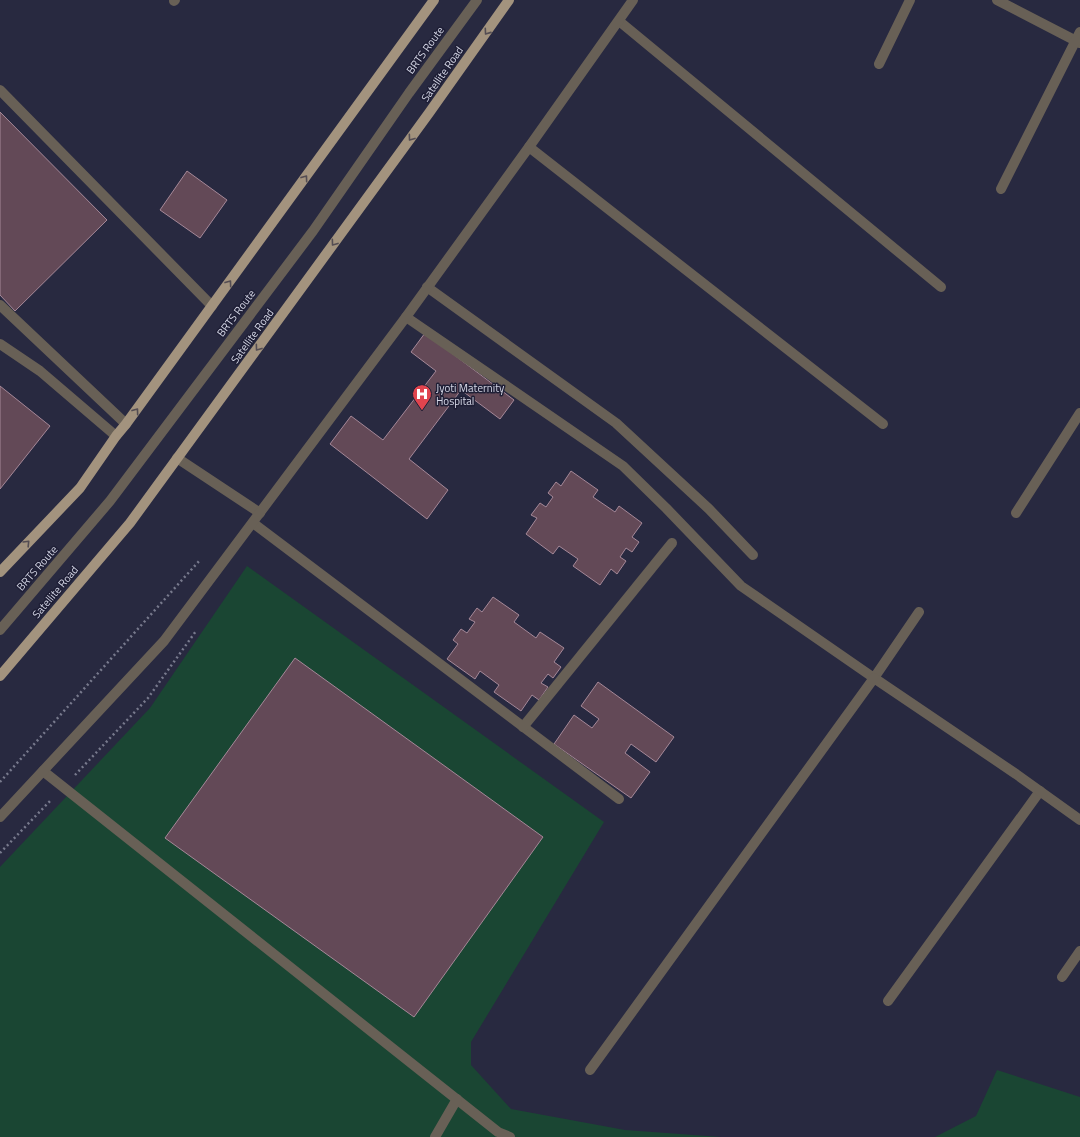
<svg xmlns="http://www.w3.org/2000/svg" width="1080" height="1137" font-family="'Titillium Web',sans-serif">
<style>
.green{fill:#1a4633}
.building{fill:#634957;stroke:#a58898}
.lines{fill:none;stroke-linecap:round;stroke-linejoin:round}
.path{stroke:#787a8d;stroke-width:2.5;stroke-dasharray:2 3;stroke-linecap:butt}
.minor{stroke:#686056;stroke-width:10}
.major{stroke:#a3937e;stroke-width:10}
.oneway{stroke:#544d53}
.labels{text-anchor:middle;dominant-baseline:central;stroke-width:3;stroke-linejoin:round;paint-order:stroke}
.street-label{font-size:11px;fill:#d6d8e7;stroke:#1f1f36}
.poi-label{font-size:11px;fill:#d6d8e7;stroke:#1f1f36;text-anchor:start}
</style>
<rect width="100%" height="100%" fill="#282940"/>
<g class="green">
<path d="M247,566L604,822L471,1042V1065L511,1109L625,1130L721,1137H0V867L150,708Z"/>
<path d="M997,1070L1080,1097V1137H935L976,1116Z"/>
</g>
<g class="building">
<path d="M0,112L107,220L15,311L0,295Z"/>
<path d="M187,171L227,200L200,238L160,210Z"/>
<path d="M425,333L514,400L500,419L461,390L409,459L448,490L427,519L330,444L351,416L383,440L436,371L411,352Z"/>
<path d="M0,386L50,426L0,489Z"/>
<path d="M571,471L598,490L593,497L615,512L619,506L642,523L632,537L639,542L632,552L626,548L620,557L626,561L617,574L611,569L600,585L573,566L578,559L559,546L553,554L526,534L537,518L531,515L540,503L546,507L553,497L548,493L556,482L561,486Z"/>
<path d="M493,597L519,615L514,622L536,638L540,632L564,648L554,662L561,667L553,678L548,674L541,683L548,687L539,700L532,695L521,711L494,692L499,685L480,671L475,679L447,659L458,644L453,640L461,629L467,633L475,622L469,619L477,608L482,612Z"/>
<path d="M295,658L543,837L414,1017L165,838Z"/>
<path d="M598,682L674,737L656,762L631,744L625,753L650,772L631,798L554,744L574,715L592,728L599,719L581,706Z"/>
</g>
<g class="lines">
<g class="path">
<path d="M75,775L148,698L196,631"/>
<path d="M0,782L200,560"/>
<path d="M0,853L51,800"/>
</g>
<g class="minor">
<path d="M997,0L1080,43"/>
<path d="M174,1L175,0"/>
<path d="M619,21L941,287"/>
<path d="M879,64L910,0"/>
<path d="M0,90L212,306"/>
<path d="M529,147L883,424"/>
<path d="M1001,189L1080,32"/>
<path d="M427,287L616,423L709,509L753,555"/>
<path d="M0,305L126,424"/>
<path d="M406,317L623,466L666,508L741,586L874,678L919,612"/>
<path d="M0,344L40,371L116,436"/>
<path d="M177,458L260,513"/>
<path d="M1016,513L1080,413"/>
<path d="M253,523L619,799"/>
<path d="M0,630L110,501L313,231L409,93L477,0"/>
<path d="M523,727L672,543"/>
<path d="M43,771L498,1132L510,1137"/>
<path d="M0,817L164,641L406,317L529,147L633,0"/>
<path d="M1062,977L1080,951"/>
<path d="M888,1001L1040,791"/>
<path d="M590,1070L874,678L1016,774L1080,820"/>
<path d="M435,1137L457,1099"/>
</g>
<g class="major">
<path d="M0,572L80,488L116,436L126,424L434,0"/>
<path d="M0,676L130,523L429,113L509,0"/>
</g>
</g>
<defs><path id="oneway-chevron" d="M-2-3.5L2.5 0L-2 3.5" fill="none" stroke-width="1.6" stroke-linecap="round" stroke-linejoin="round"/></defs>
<g class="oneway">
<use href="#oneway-chevron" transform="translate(487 32) rotate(125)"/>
<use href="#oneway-chevron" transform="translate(411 138) rotate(126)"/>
<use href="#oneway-chevron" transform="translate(305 178) rotate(-54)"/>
<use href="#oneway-chevron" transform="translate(334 243) rotate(126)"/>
<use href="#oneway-chevron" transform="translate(229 283) rotate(-54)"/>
<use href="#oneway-chevron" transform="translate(258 348) rotate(126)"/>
<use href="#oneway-chevron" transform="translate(136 411) rotate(-54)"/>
<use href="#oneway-chevron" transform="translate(27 543) rotate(-46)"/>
</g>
<defs>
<g id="hospital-pin" transform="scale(1)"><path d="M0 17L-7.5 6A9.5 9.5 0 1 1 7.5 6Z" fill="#e0444e" stroke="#1f1f36"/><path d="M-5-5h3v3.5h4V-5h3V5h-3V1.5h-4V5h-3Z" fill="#fff"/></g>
</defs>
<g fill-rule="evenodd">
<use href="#hospital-pin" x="422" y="394"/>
</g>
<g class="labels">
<g class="street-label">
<text transform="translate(425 50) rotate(-54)">BRTS Route</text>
<text transform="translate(442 74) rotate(-55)">Satellite Road</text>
<text transform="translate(236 313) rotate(-53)">BRTS Route</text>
<text transform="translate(252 336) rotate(-54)">Satellite Road</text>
<text transform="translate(37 568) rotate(-49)">BRTS Route</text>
<text transform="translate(55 592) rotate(-50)">Satellite Road</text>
</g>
<g class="poi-label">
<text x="436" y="388">Jyoti Maternity<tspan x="436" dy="13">Hospital</tspan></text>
</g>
</g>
</svg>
